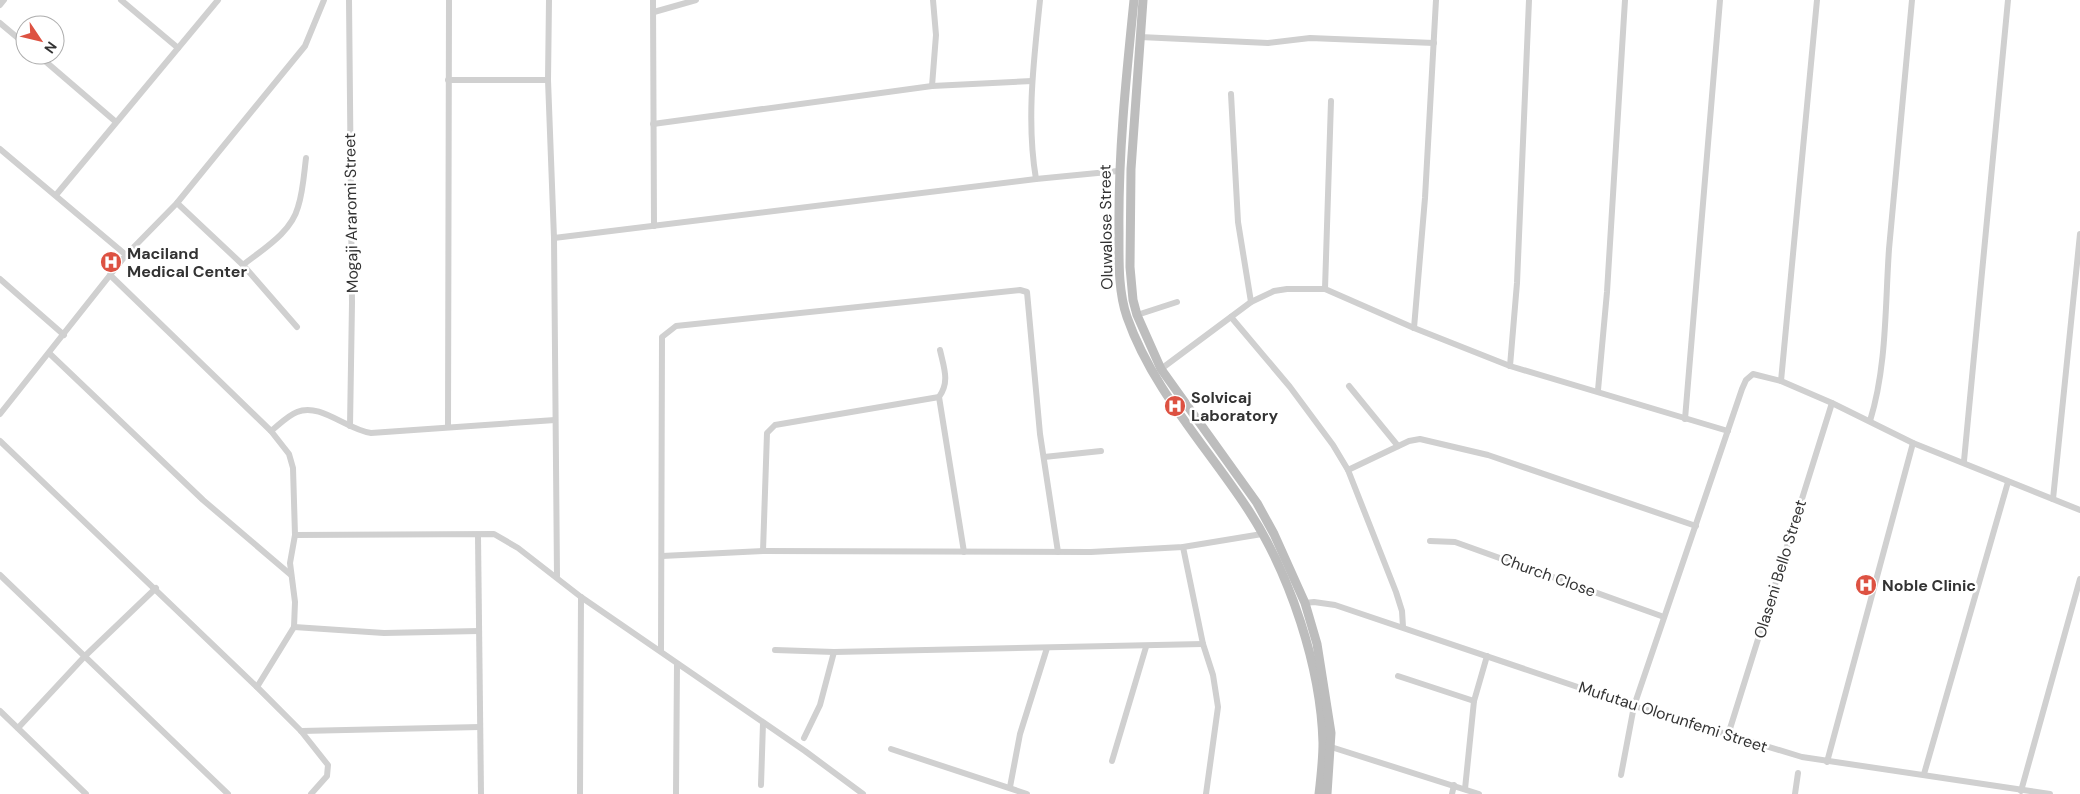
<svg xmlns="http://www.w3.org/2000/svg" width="2080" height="794" font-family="'DM Sans',sans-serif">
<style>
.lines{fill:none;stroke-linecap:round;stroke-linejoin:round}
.street{stroke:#d0d0d0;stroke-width:6}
.secondary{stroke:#bdbdbd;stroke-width:9}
.labels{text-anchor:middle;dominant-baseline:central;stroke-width:5;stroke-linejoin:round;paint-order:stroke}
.street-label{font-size:16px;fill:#333;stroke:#fff}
.poi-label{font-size:16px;font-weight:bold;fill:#333;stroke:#fff;text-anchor:start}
</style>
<rect width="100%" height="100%" fill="#fff"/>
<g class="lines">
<g class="street">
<path d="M121,0L178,48"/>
<path d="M349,0L352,303L350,426"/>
<path d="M549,0L548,80L554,238L557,576"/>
<path d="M653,0L654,226"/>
<path d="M0,5L4,0"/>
<path d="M654,12L696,0"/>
<path d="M0,23L25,44"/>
<path d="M1140,37L1268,43L1310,38L1434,43"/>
<path d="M38,55L116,122"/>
<path d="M448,80H548"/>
<path d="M932,86L936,35L933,0"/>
<path d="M1231,94L1238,222L1251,302"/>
<path d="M653,124L932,86L1032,81"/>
<path d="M0,149L126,255"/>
<path d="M1036,179C1026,120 1034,59 1040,0"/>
<path d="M56,195L218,0"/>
<path d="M177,203L243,265L297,327"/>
<path d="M554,238L1036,179L1118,171"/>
<path d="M243,265C263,249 291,233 298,207C303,192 304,174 306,158"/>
<path d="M110,275L271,431L289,454L293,468L295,535L290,563L295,602L294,627L257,687"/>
<path d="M0,279L64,335"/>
<path d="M1325,289L1331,101"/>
<path d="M1137,315L1177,302"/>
<path d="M1231,317L1290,387L1333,445L1348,470L1396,592L1402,611L1403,627"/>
<path d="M1414,328L1425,198L1436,0"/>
<path d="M940,350C944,368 950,382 939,397L964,552"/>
<path d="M49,353L203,500L291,575"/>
<path d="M1510,366L1517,283L1529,0"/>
<path d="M1161,369L1251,302L1274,291L1287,289H1325L1414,328L1510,366L1728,431"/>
<path d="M1781,381L1817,0"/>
<path d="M1349,386L1398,446"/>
<path d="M1598,390L1607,292L1625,0"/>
<path d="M0,414L126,255L177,203L305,46L324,0"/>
<path d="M1685,419L1720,0"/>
<path d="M1870,421C1887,366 1885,306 1889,249C1896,166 1904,83 1912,0"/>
<path d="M448,427L449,0"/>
<path d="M271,431C279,425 287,416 297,412C320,402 347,430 371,433L555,420"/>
<path d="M0,441L257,687L301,731L328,765L327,776L311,794"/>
<path d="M1044,457L1101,451"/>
<path d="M1964,461L2008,0"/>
<path d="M1348,470L1409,441L1420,439L1488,455L1696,526"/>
<path d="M2053,499L2080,234"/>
<path d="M295,535L494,534L518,548L581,597L805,751L863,794"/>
<path d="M478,536L481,794"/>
<path d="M1430,541L1455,542L1664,617"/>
<path d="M1183,547L1203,644L1213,675L1218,707L1206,794"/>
<path d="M763,551L767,433L775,425L939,397"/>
<path d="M662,556L763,551L1091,552L1183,547L1262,534"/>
<path d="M0,575L228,794"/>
<path d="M1305,603L1314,602L1335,605L1634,706L1802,757L2050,794"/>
<path d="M294,627L384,633L479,631"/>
<path d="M775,650L834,652L1203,644"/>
<path d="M661,651L662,337L676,326L1020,290L1027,292L1040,434L1058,552"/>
<path d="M1398,676L1474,701"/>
<path d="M0,711L86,794"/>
<path d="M18,728L85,656L156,588"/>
<path d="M301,731L480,727"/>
<path d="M1728,735L1832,403"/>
<path d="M804,738L820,705L834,652"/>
<path d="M1331,747L1479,794"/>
<path d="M891,749L1027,794"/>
<path d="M1112,761L1146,647"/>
<path d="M1827,762L1913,443"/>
<path d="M1924,774L2008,482"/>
<path d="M1621,775L1634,706L1742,389L1746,380L1753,374L1781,381L1832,403L1913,443L2080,510"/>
<path d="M761,785L763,723"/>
<path d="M1010,787L1020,734L1047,648"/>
<path d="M1465,789L1474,701L1487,656"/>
<path d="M2021,791L2080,579"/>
<path d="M580,794L581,597"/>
<path d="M676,794L677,664"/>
<path d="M1452,794L1454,785"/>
<path d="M1795,794L1798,773"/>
</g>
<g class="secondary">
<path d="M1134,0C1126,78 1118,155 1119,233C1119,261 1118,291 1127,317C1152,389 1208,448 1249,511C1290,574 1321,667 1323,743C1323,760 1321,777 1319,794"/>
<path d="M1143,0L1131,169L1130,267L1133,300L1137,315L1161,369L1257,503L1274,534L1305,603L1317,644L1331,733L1327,794"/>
</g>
</g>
<defs>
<g id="hospital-disc" transform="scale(1.125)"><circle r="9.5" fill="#dd5242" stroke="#fff"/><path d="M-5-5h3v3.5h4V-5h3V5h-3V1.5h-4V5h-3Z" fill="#fff"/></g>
</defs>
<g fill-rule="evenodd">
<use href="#hospital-disc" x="111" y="262"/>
<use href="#hospital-disc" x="1175" y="406"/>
<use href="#hospital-disc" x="1866" y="585"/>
</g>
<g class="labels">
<g class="street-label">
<text transform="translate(351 213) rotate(-91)">Mogaji Araromi Street</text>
<text transform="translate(1106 227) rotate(-91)">Oluwalose Street</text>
<text transform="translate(1780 569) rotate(-73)">Olaseni Bello Street</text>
<text transform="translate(1548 575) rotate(20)">Church Close</text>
<text transform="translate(1673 717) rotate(18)">Mufutau Olorunfemi Street</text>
</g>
<g class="poi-label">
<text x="127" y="253">Maciland<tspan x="127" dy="18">Medical Center</tspan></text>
<text x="1191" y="397">Solvicaj<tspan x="1191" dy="18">Laboratory</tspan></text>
<text x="1882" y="585">Noble Clinic</text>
</g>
</g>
<g transform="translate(40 40) rotate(125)"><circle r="24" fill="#ffffff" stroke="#adadad"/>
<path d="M0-4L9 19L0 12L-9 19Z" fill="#dd5242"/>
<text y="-8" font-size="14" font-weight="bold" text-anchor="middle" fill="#333333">N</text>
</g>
</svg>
